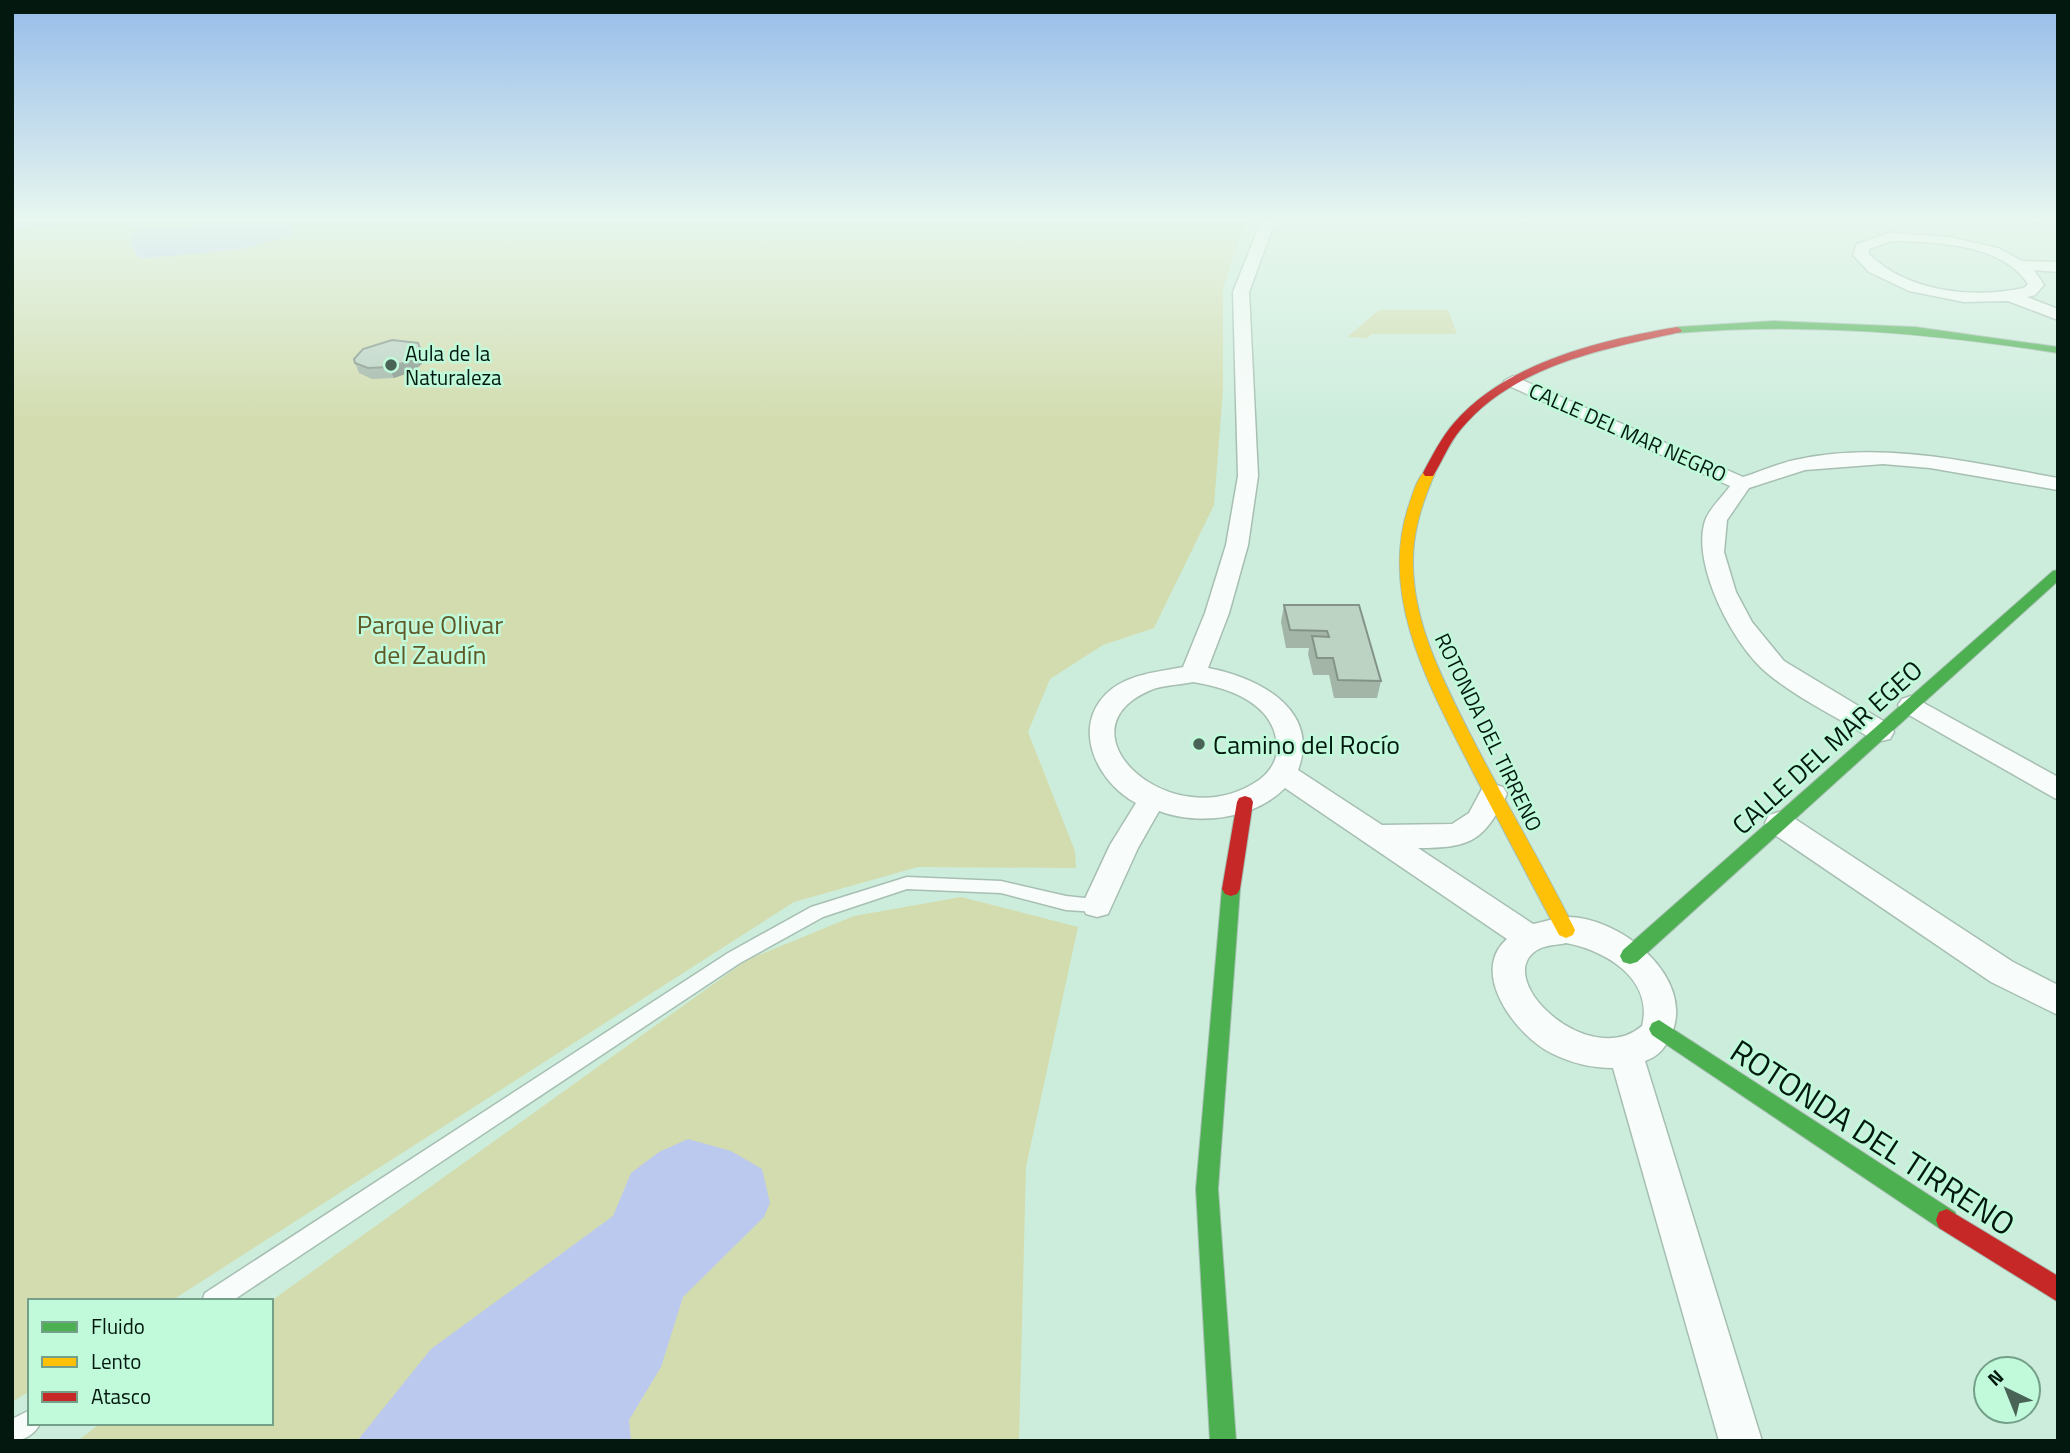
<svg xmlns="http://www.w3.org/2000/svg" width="2070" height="1453" font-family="'Titillium Web',sans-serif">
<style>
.green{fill:#d3dcae}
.water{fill:#bcc9ee}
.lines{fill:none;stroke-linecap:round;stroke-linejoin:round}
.stream{stroke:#bcc9ee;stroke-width:4.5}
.lane-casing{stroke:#a6bfb2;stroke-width:3}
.street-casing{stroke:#a6bfb2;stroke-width:3}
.fast-casing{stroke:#a6bfb2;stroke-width:2}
.slow-casing{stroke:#a6bfb2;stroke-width:2}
.jam-casing{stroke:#a6bfb2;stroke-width:2}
.lane{fill:#f8fcfa;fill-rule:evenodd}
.street{fill:#f8fcfa;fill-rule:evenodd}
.fast{fill:#4caf50;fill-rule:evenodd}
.slow{fill:#ffc107;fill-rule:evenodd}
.jam{fill:#c62828;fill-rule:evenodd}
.wall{fill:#a2b5a7}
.shaded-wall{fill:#849388}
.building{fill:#bcd2c2;stroke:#849388;stroke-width:2}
.poi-dot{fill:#4a6357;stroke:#c0fadb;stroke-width:2.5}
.labels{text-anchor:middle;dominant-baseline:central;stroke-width:5;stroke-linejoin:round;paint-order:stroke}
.far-poi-label{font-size:21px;fill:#03190f;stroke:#c0fadb;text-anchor:start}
.far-street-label{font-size:21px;fill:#03190f;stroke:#c0fadb}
.park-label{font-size:26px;fill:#605927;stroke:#c0fadb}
.poi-label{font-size:26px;fill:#03190f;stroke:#c0fadb;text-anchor:start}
.street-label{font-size:26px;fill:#03190f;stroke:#c0fadb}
.near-street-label{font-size:32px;fill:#03190f;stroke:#c0fadb}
</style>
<rect width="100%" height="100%" fill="#cdeddc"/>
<g class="green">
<path d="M44,219H1246L1223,288V390L1214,505L1154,628L1103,645L1050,679L1028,732L1075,851L1076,868L918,867L794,902L171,1301H30V1391L12,1402V222Z"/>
<path d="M1379,310H1448L1457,334H1372L1367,338L1347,337Z"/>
<path d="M961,897L1078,927L1026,1167L1019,1441H77L101,1423H271V1301L747,960L854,916Z"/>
</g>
<g class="water">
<path d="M241,219H290L292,235L241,249L149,258H139L132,247L131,234L143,225L188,226Z"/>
<path d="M688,1139L731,1151L762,1169L770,1203L764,1217L683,1297L661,1367L629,1420L631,1441H357L431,1349L613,1216L631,1173L659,1152Z"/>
</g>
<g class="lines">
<g class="stream">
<path d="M113,219L151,229"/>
<path d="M12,227L99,219"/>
</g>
<g class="lane-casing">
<g id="lane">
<path d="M907,877L1001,881L1066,896L1103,900L1105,905L1103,910L1097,912L1066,910L1001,893L907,889L823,917L740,963L232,1301H202L205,1293L728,953L811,907Z"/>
<path d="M30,1410V1423H40C36,1434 23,1441 12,1441V1419Z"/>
</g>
</g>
<g class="street-casing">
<g id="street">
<path d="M1262,219H1276L1249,292L1258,476L1248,545L1229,613L1208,668C1257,677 1321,709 1298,770L1382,825L1452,824L1469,813L1483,787L1493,784L1503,787L1507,794C1484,841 1471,848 1418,848L1533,924C1543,922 1555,918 1565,917C1619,915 1697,978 1671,1035C1665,1048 1659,1056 1645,1061L1762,1441H1719L1613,1068C1591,1068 1571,1063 1551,1053C1517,1036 1468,973 1507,939L1285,788C1254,819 1199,826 1159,811L1138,848L1108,914L1097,917L1086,914L1082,905L1110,845L1136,803C1098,783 1071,729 1106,694C1126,674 1158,672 1183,667L1205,613L1226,545L1238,476L1233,292ZM1193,682C1230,688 1277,704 1277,749C1277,761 1269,773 1259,780C1173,840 1053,731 1151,690C1163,685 1180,685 1193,682ZM1566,943C1605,950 1654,979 1642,1026C1588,1072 1488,976 1539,949C1546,945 1558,945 1566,943Z"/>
<path d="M1889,233L1948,237L1998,248L2022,261L2058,262V272L2034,270L2044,285L2035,295L2027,297L2058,309V320L2008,301L1964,302L1909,291L1869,272L1853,255L1857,244ZM1891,241C1935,242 2001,243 2028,284L2024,288C1972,299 1908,292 1869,254V249Z"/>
<path d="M1513,376L1743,477C1762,471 1781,462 1800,459C1885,441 1974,463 2058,478V490L1930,468L1883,464L1805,470L1749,488L1727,520L1724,552L1736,592L1752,622L1784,661L1890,725L1894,732L1890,739L1881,741L1872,739C1838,717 1798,699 1767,673C1734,646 1691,565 1705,521C1709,509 1723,496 1730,486L1507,385L1504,381Z"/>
<path d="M1911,696L2058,777V800L1902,711L1898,705L1902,699Z"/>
<path d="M1779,812L1789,815L2013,962L2058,985V1015L1991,982L1769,831L1765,823L1769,815Z"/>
</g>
</g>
<g class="fast-casing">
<g id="fast">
<path d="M1774,321L1915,327L2058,347V353C1930,333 1806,322 1677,333L1672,330L1677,327Z"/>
<path d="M2058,570V581L1637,962L1630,964L1623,962L1620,956L1623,950L2053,571Z"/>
<path d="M1231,882L1237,884L1240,889L1218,1189L1236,1441H1210L1196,1189L1222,889L1225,884Z"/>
<path d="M1659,1020L1955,1212L1958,1220L1955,1228L1947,1231L1939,1228L1652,1035L1649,1029L1652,1023Z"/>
</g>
</g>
<g class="slow-casing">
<path id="slow" d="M1429,469L1435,473C1422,503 1412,533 1413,566C1414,625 1443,680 1469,732C1503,799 1542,863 1575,930L1573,935L1566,938L1559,935C1531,882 1503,829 1475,776C1434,694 1377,600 1409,505C1413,494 1418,473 1429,469Z"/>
</g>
<g class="jam-casing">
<g id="jam">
<path d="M1677,327L1682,330L1681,332C1604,349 1514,365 1461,429C1449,443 1443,460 1433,476H1425L1423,473C1432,456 1441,438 1454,423C1507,362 1601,340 1677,327Z"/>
<path d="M1245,796L1251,798L1253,802L1240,889L1237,894L1231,896L1225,894L1222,889L1237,802L1239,798Z"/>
<path d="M1947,1209L2058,1276V1302L1939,1228L1936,1220L1939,1212Z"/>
</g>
</g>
<use href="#lane" class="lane"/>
<use href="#street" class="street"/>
<use href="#fast" class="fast"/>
<use href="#slow" class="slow"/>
<use href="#jam" class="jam"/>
</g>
<g class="wall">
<path d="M418,343L425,361L414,371L394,378L372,379L359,373L355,363Z"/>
<path d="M1284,605H1359L1381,681L1377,698H1334L1329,675H1313L1308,654L1309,648H1286L1281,622Z"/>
</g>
<path class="shaded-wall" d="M421,351L425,361L414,371L394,378L389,367Z"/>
<g class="building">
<path d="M392,340L418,343L421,351L410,361L389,367L368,368L355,363L354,359L363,349Z"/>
<path d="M1284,605H1359L1381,681L1338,680L1333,658H1317L1312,636L1329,637L1327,631L1290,630Z"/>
</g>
<linearGradient id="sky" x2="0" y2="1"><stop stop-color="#96bcea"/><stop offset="0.52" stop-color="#e8f7ef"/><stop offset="1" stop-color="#e8f7ef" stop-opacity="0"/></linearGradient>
<rect width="2070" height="423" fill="url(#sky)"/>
<g class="poi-dot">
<circle cx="391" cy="365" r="7"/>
<circle cx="1199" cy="744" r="7"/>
</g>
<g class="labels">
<g class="far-poi-label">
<text x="405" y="353">Aula de la<tspan x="405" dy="24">Naturaleza</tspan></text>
</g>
<g class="far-street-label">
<text transform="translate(1628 432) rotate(24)">CALLE DEL MAR NEGRO</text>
<text transform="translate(1489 732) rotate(64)">ROTONDA DEL TIRRENO</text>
</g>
<g class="park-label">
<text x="430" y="624">Parque Olivar<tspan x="430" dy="30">del Zaudín</tspan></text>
</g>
<g class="poi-label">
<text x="1213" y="744">Camino del Rocío</text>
</g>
<g class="street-label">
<text transform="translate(1827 747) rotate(-42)">CALLE DEL MAR EGEO</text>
</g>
<g class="near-street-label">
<text transform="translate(1873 1137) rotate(33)">ROTONDA DEL TIRRENO</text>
</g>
</g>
<rect width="2070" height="1453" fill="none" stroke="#03190f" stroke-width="28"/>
<rect x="28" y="1299" width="245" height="126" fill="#c0fadb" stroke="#74a089" stroke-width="2"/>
<rect x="42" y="1322" width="35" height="10" fill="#4caf50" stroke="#74a089" stroke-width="2"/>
<text x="91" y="1334" font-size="21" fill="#03190f">Fluido</text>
<rect x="42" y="1357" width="35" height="10" fill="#ffc107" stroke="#74a089" stroke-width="2"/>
<text x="91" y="1369" font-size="21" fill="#03190f">Lento</text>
<rect x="42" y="1392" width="35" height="10" fill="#c62828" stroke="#74a089" stroke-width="2"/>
<text x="91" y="1404" font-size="21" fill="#03190f">Atasco</text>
<g transform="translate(2007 1390) rotate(317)"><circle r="33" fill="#c0fadb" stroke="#74a089" stroke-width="2"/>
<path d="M0-5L12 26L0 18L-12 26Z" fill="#4a6357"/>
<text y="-10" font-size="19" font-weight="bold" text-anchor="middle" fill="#03190f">N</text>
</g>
</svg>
